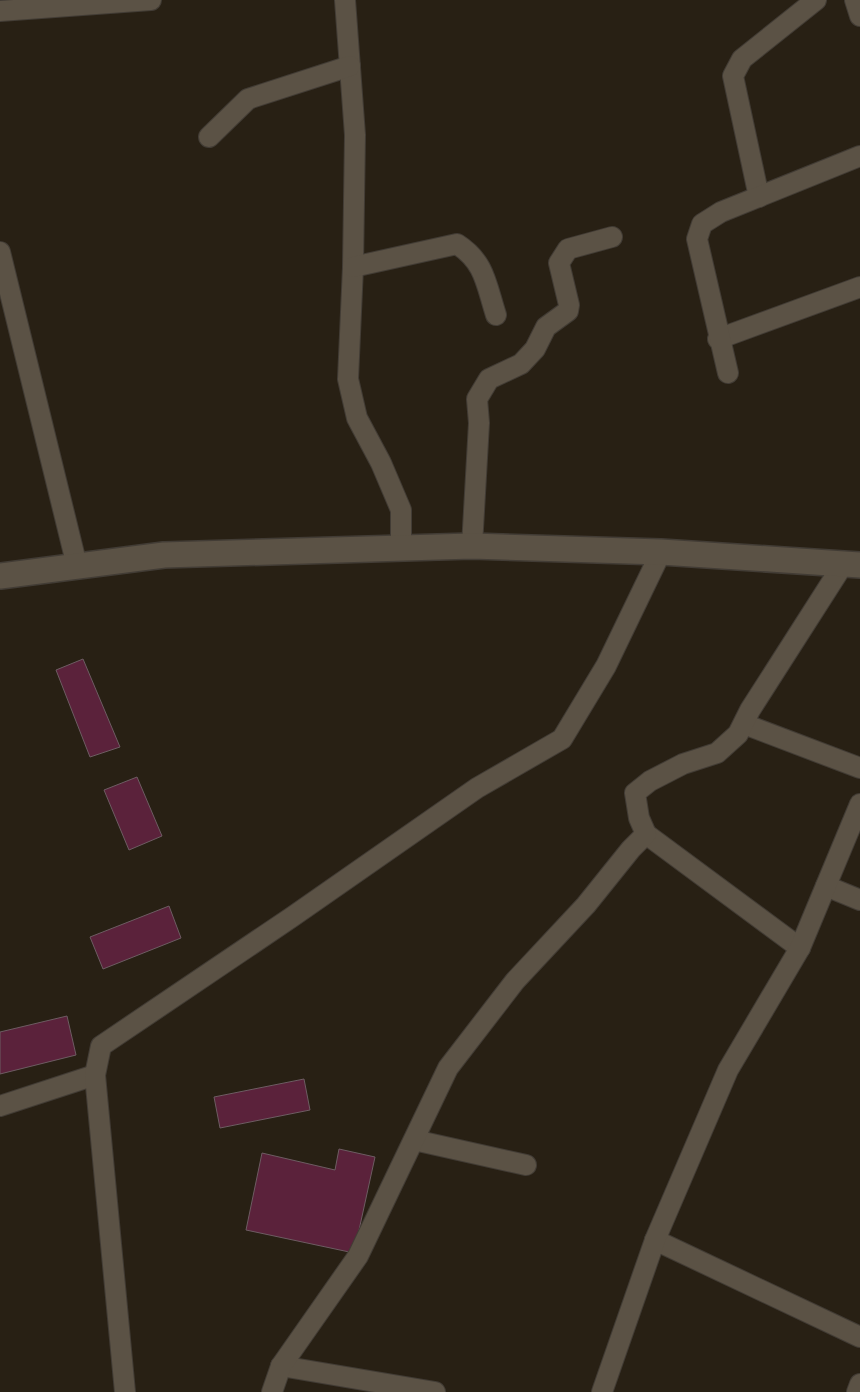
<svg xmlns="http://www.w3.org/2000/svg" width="860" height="1392" font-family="Arial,sans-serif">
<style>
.building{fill:#5b223b;stroke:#6d5c62}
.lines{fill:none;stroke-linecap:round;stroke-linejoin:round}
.minor-casing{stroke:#423c35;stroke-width:22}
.tertiary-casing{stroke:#423c35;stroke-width:28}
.minor{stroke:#5b5245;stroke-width:20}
.tertiary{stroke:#5b5245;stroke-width:25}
</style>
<rect width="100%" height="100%" fill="#282014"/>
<g class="building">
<path d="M83,659L120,747L90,757L56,670Z"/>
<path d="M137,777L162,836L129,850L104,790Z"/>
<path d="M169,906L181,938L103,969L90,937Z"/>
<path d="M67,1016L76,1055L0,1074V1032Z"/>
<path d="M304,1079L310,1110L220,1128L214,1097Z"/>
<path d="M339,1149L375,1157L354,1253L246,1230L262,1153L335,1170Z"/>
</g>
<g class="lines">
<g class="minor-casing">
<g id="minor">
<path d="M345,0L355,135L353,267L348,379L357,418L381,463L401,510V549"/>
<path d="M855,0L860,16"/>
<path d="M0,11L151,0"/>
<path d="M209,137L248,99L350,66"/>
<path d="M759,197L733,76L742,59L816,0"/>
<path d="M0,252L77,566"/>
<path d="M353,267L457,244C485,262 486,284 496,315"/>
<path d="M718,339L860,287"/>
<path d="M728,373L697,239L702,224L721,212L860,156"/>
<path d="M472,546L479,423L477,399L489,379L521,364L535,349L546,327L568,311L569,305L559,263L568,249L612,237"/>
<path d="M744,724L860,768"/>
<path d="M646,834L800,948"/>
<path d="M826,886L860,900"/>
<path d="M0,1106L95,1075"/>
<path d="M414,1140L526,1165"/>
<path d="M655,1240L860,1337"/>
<path d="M281,1366L435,1392"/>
<path d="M125,1392L95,1075L101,1046L292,917L477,788L562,739L606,666L661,552"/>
<path d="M272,1392L281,1366L358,1256L448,1068L515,981L586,905L631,849L646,834L639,818L635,793L650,781L683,764L717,753L738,734L750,710L844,563"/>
<path d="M602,1392L655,1240L728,1070L800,948L860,804"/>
<path d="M857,1392L860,1384"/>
</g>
</g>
<g class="tertiary-casing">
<path id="tertiary" d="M0,576L164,555L472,546L661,552L860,565"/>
</g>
<use href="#minor" class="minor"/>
<use href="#tertiary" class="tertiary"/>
</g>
</svg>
